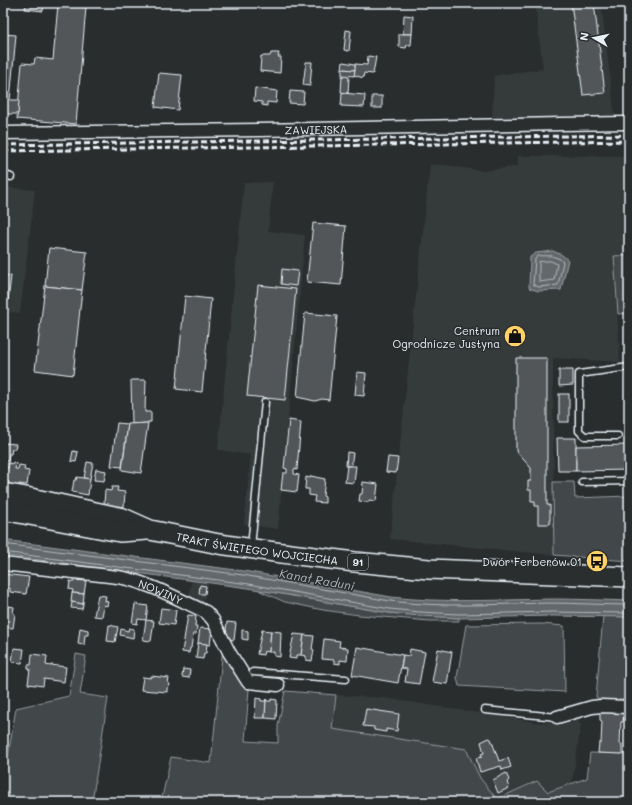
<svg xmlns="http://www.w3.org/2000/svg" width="632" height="805" font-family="Mali,sans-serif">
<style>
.built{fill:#363a3b}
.green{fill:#424648;stroke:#959ca0}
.water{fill:#63686b;stroke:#989fa3}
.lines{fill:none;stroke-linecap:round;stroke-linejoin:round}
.shore{stroke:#b3bac0;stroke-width:1}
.building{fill:#535759;stroke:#e8f1f8}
.service-casing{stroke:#e8f1f8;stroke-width:9}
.minor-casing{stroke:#e8f1f8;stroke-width:15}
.primary-casing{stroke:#e8f1f8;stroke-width:22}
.service{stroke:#2a2d2e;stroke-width:6}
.minor{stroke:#2a2d2e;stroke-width:12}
.primary{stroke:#2a2d2e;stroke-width:19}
.rail{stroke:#e8f1f8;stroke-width:3;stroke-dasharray:6 3;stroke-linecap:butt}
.labels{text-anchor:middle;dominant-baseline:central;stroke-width:3;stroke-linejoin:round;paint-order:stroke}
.shield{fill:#2a2d2e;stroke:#afb6bb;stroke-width:1}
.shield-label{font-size:10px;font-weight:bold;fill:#e8f1f8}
.street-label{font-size:11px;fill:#e8f1f8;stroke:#2a2d2e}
.poi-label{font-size:11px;fill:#e8f1f8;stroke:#2a2d2e;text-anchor:end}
.water-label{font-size:12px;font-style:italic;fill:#acb3b9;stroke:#2a2d2e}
</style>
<rect width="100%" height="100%" fill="#2a2d2e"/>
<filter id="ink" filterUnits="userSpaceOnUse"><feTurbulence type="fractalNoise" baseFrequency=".025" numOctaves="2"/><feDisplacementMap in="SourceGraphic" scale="8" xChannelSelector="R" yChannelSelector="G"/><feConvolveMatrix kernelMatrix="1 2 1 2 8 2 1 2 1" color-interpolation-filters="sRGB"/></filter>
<g filter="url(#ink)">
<g class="built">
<path d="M535,3H601L615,118L492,119L494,77L498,75L543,69Z"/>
<path d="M518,156H625L629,255L614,256L620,362L553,358L554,555L390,539L430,165H445L483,171L518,166Z"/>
<path d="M273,182L268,231L305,235L278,529L244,524L251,455L218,450L244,183Z"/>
<path d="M3,187L35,190L20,313L3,311Z"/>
<path d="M192,580L209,582L202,607L188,600Z"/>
<path d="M336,695L385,698L540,723L560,722L580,715L578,723L581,724L572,783L548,792L537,781L497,799L480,778L466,749L332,729Z"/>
</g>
<g class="green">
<path d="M629,255V313L618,314L614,256Z"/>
<path d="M553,482H574L575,498L629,496V561L554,555Z"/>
<path d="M260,590L389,613L459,618V621H430L359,615L323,610L285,602L260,591Z"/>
<path d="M603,616L629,617V698L603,701L596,697Z"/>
<path d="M541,624L564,626L565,692L459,686L457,678L466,625Z"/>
<path d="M223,647L245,687L249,689L245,741L278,743V726L285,691L336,695L332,729L466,749L480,778L497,799L537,781L548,792L587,778L590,753L628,754L626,776L629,777V802H161L171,757L211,763Z"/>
<path d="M76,654L86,656L80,694L108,698L92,802H3V774H5L16,708L69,696Z"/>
</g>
<g class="water">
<path d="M553,251L562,255L568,260L561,290L538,291L529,288L530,257L536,253Z"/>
<path d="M3,540L244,571L391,597C444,603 496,600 550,599C576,599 603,600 629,601V617L553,616L459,618L420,616L389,613L248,588L3,555Z"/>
</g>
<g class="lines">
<g class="shore">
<path d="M552,256L560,259L563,262L558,285L539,287L534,285L533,284L535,259L538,256Z"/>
<path d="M551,261L557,264L554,280L539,282V262Z"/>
<path d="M3,544L243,575L390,601C443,608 496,604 549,603C576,603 603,605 629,605"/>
<path d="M3,552L249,584L390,609L420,612L459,614L553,612L629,613"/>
</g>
</g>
<g class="building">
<path d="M26,3H44L43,11L25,9Z"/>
<path d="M53,3H83V7Z"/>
<path d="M571,3H594L605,93L583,95Z"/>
<path d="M58,4L86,7L76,124L17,119L22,63L34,64L35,58L53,60Z"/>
<path d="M404,15L413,16L412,34H403Z"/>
<path d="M346,30L351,31L349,51L344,50Z"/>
<path d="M3,34L16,35L10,100H19L18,114H3Z"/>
<path d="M399,34H412L411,45H407L406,48L399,47Z"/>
<path d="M271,53H279L278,57H281L280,73L260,71L261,56H270Z"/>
<path d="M368,56L376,57L373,74L364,73L363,78L354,75L355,64L367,65Z"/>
<path d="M306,62H312L310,86L303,85Z"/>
<path d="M343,62L355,64V70L342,69Z"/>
<path d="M342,69L355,70L354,76L342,75Z"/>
<path d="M159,73L182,75L178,110L155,107Z"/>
<path d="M342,76L349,77L348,93L341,92Z"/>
<path d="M255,88L277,91L276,103L267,102V106L262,105V102L254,101Z"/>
<path d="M290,91L304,92L303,104L289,103Z"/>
<path d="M342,93L365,95L364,107L341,106Z"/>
<rect x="372" y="96" width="10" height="12"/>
<path d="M313,223L346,226L341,285L307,282Z"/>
<path d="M49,248L87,252L82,290L45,286Z"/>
<path d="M282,269L298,271L296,286L281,284Z"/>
<path d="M3,275L11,276L8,301L3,300Z"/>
<path d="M258,285L296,289L285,400L247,396Z"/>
<path d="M45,286L82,290L73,375L35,370Z"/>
<path d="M185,296L211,299L202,392L176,389Z"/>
<path d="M305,313L337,316L329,400L322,399L315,401L297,397Z"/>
<path d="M516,358H547V505H550V524H538V506H535V501H531V490H528V481H531V468L516,451Z"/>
<path d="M559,370H573V385L559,386Z"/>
<path d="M357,372L366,373L364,396L355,395Z"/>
<path d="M131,380H146L145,412H151V422H148V423L132,424Z"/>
<rect x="559" y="394" width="10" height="28"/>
<path d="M289,420L301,422L297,470L294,469V474L299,475L297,492L281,490L283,473H287V469L284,468Z"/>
<path d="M117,423L128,424L122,467L111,466Z"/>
<path d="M148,423L141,473L122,470L128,424Z"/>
<path d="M557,438H576V471H558Z"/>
<path d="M5,443L16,444L15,449H12L11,454H9L8,461H3Z"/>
<path d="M629,445V470L576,471V446Z"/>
<path d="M73,451L78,452L76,462L71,461Z"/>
<path d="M347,452L353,453L351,466H346Z"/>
<path d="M388,457L398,458L396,473L386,472Z"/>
<path d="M13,462L16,463L15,469H18L19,465L25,466L24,470L29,471L27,485L19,484V487L9,486V482L3,481L5,468H8L9,463L13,464Z"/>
<path d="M87,462L93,463L90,479L84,478Z"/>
<path d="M347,466H356L354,483L345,482Z"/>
<path d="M96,469L106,471L104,481L94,480Z"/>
<path d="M311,476L325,479L323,496L325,497V503L314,502L315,496L309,495V489H305L306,477L310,478Z"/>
<path d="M77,477L90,479L88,495L72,492L74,480H76Z"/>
<path d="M363,482L378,484L376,501L369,500V502L359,501L360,494H362Z"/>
<path d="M112,487H118L117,491L125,492L124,507L104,504L105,490L111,491Z"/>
<path d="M3,574L29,577L26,594L10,592V588L3,587Z"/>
<path d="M74,580L86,581L84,594L72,593L73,590L69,589L70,581L74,582Z"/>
<path d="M200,585L206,586L205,594H199Z"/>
<path d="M72,593L84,594L83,604L71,602Z"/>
<path d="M98,595L106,596L105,601L108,602L107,606L104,605L102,617L94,616Z"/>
<path d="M72,602L83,604L82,609L71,608Z"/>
<path d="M135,604L148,606L146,620L138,619L137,624L132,623Z"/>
<path d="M3,605L14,607L13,613L15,614L13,628L3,627Z"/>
<path d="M161,608L176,610L174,625L159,623Z"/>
<path d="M188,615L196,616L195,626H197L196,634H193L191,648H190L189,653L182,652Z"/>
<path d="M146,620L154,621L151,641L143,640Z"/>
<path d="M227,622L236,623L234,640L225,638Z"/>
<path d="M109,625L118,627L115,642L107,641Z"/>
<path d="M80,628L88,630V635H85L84,645L78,644Z"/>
<path d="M129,628L134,629L133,638L120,635L121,629L128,631Z"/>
<path d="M200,628L212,629L210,645L198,643Z"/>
<path d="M242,630L248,631V640L242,639Z"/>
<path d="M262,630L271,631L269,652L264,651L263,655L257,654Z"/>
<path d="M271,631L281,632L280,657L274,656V652H269Z"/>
<path d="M294,634L304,635L301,655H296V659L289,658Z"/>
<path d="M304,635L314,636L312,649L314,650L312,661L306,660V656L301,655Z"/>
<path d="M324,639L340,641L339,647L348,648L347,661L340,660V664L334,663V660L322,659Z"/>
<path d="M198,643L207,644L206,653H204L203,659L196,658Z"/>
<path d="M357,647L403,655L398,683L352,675Z"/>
<path d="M14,648L24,649L22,663L12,662Z"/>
<path d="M410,649L425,652L419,684L405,682L407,669L401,668L403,655L409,656Z"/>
<path d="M438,649L452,652L447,684L432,682Z"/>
<path d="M32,654L47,656L46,665L51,666V665L66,667L64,682L44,679L43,686L28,684L30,669H28V665H31Z"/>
<path d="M183,669L190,670L189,678L182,677Z"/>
<path d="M151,676L169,678L168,683L170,684L169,687L167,688V692L141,690L143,677L151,678Z"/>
<path d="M256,698L261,699V701H266V699L265,718H255Z"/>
<path d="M266,699L267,701H271V699L277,700L276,719L265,718Z"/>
<path d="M366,709L399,714L397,731L386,729V732L374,730V727L363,726Z"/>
<path d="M600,711L624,712L623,722H621L620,744H622V754L598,753L599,743H601L602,721L600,720Z"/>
<path d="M489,738L491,739L499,761L508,758L511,767L502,770L501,766L480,772L476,758L482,757L481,754L484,753L481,742Z"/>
<path d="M506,773L509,780L507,782L509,788L498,793L493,780Z"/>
</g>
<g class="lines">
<g class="service-casing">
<g id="service">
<path d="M3,174L11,177"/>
<path d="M618,436H585L579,431V374L629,367"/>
<path d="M582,482L629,481"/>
<path d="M251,547L265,402"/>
<path d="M253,672L346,679"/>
<path d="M485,710L557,717"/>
</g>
</g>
<g class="minor-casing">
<g id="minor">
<path id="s1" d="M3,133L259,130L561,124L629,123"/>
<path id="s2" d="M3,564L118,577C148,582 178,599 206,612L213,620L229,652L248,682L278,685"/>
<path d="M557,717L592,707L601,706L629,707"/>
</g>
</g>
<g class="primary-casing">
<g id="primary">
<path id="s3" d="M3,493L26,497L123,518L150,530L219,544L282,553L355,562L429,569L629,577"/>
<path d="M3,510L120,532L147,530"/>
</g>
</g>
<use href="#service" class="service"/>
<use href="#minor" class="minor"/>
<use href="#primary" class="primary"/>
<g class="rail">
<path d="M3,145L629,135"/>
<path d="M3,151L629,141"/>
</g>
</g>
</g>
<defs>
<g id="shop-disc" transform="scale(1.15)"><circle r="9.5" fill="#ffd166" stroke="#2a2d2e"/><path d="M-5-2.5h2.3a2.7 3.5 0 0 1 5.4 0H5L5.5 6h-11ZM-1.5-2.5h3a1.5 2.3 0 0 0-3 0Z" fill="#111"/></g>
<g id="bus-disc" transform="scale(1.15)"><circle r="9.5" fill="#ffd166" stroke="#2a2d2e"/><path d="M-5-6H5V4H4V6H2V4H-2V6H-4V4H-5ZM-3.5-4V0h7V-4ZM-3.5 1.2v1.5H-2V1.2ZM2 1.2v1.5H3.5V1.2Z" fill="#111"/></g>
</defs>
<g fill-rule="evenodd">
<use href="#shop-disc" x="515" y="336"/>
<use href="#bus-disc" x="597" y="561"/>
</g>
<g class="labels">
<rect class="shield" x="348" y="554" width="20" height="16" rx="3"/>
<g class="shield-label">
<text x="358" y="562">91</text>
</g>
<g class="street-label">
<text stroke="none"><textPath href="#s1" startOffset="313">ZAWIEJSKA</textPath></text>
<text stroke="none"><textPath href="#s3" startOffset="261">TRAKT ŚWIĘTEGO WOJCIECHA</textPath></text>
<text stroke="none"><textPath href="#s2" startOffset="161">NOWINY</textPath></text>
</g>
<g class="poi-label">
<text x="500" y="330">Centrum<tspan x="500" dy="13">Ogrodnicze Justyna</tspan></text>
<text x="582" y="561">Dwór Ferberów 01</text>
</g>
<g class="water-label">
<text transform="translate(317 579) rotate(10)">Kanał Raduni</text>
</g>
</g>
<rect width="632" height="805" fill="none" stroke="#2a2d2e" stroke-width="16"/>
<rect x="8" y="8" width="616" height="789" fill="none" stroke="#e8f1f8" stroke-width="1.5" filter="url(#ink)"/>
<g transform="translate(594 38) rotate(279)" stroke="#2a2d2e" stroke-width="3" paint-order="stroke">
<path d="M0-3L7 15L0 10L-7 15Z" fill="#e8f1f8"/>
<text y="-6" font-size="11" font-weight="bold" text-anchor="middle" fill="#e8f1f8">N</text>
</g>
</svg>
